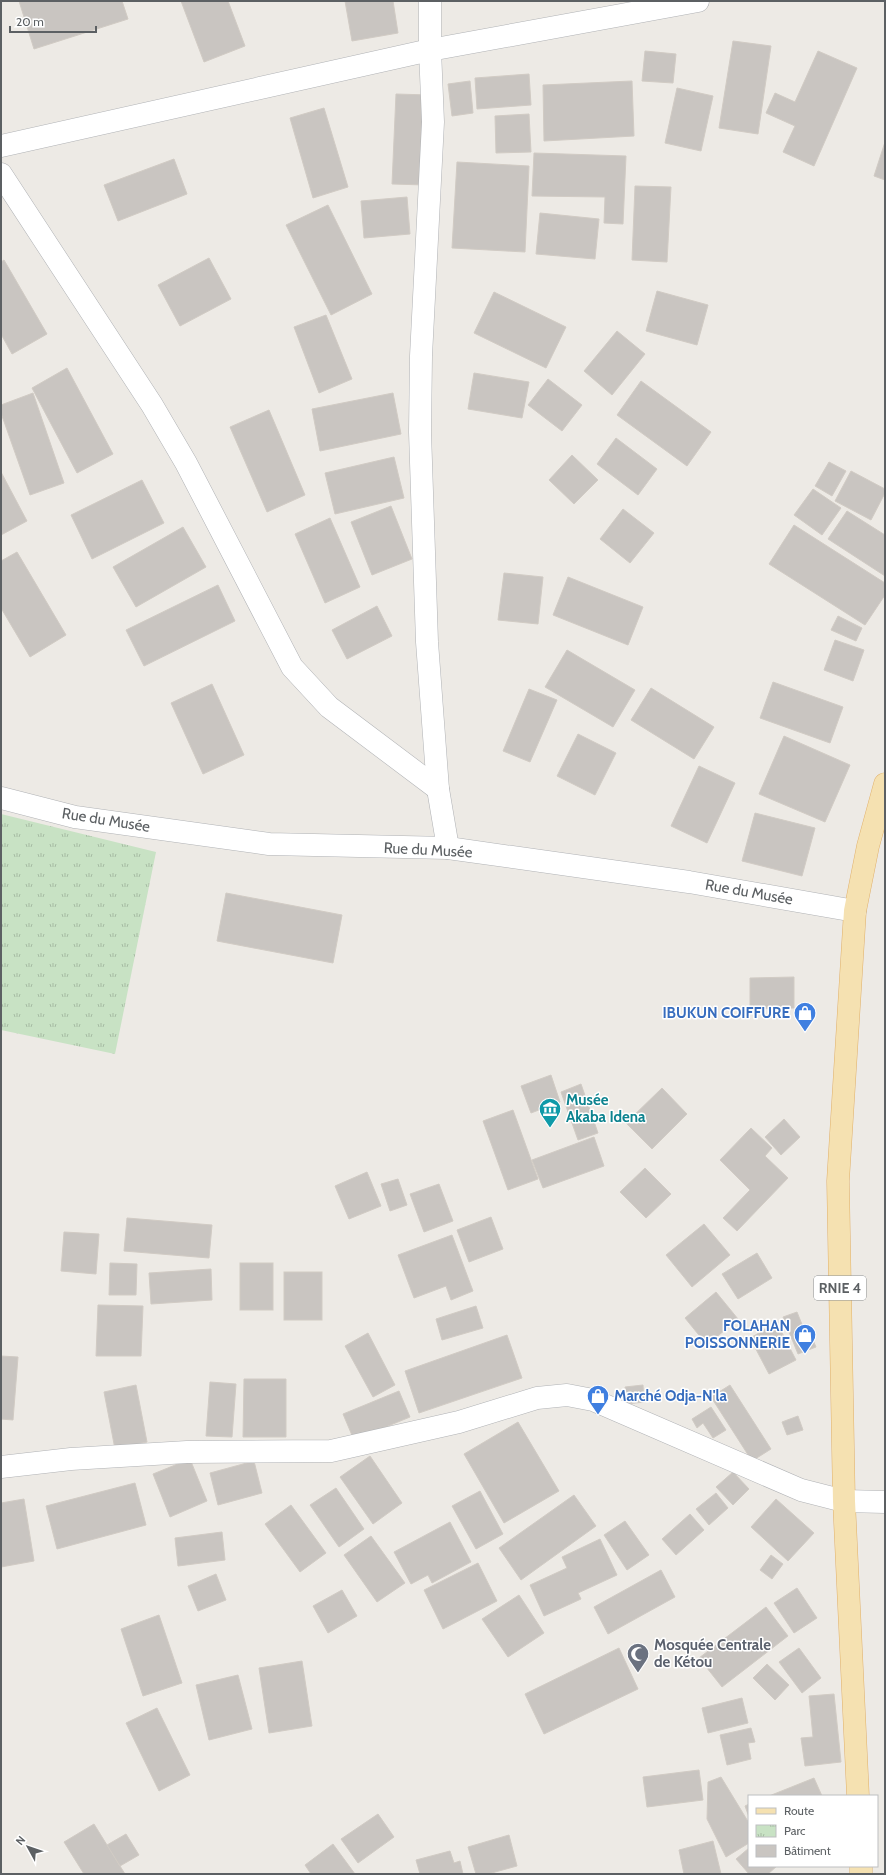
<svg xmlns="http://www.w3.org/2000/svg" width="886" height="1875" font-family="Cabin,sans-serif">
<style>
.park{fill:url(#park-tufts)}
.building{fill:#c9c5c1;stroke:#d1cbc4}
.lines{fill:none;stroke-linecap:round;stroke-linejoin:round}
.minor-casing{stroke:#b0b2b5;stroke-width:23}
.major-casing{stroke:#e0b06a;stroke-width:23}
.minor{stroke:#fff;stroke-width:22}
.major{stroke:#f5e1b1;stroke-width:22}
.labels{text-anchor:middle;dominant-baseline:central;stroke-width:3;stroke-linejoin:round;paint-order:stroke}
.shield{fill:#fff;stroke:#8d9092;stroke-width:1}
.shield-label{font-size:14px;font-weight:bold;fill:#5c6063}
.street-label{font-size:15px;fill:#5c6063;stroke:#fff}
.shop-label{font-size:15px;font-weight:bold;fill:#366cbe;stroke:#fff;text-anchor:end}
.culture-label{font-size:15px;font-weight:bold;fill:#0d838f;stroke:#fff;text-anchor:start}
.worship-label{font-size:15px;font-weight:bold;fill:#5b616d;stroke:#fff;text-anchor:start}
</style>
<defs>
<pattern id="park-tufts" width="24" height="20" patternUnits="userSpaceOnUse"><rect width="24" height="20" fill="#c8e2c4"/><path d="M3 7l-1-3M5 7V3M7 7l1-3M15 17l-1-3M17 17v-4M19 17l1-3" fill="none" stroke="#a6bba3"/></pattern>
</defs>
<rect width="100%" height="100%" fill="#edeae5"/>
<path class="park" d="M1,814L156,852L115,1054L1,1030Z"/>
<g class="building">
<path d="M19,1H122L128,19L34,49Z"/>
<path d="M181,1H228L245,46L204,62Z"/>
<path d="M345,1H393L398,33L352,41Z"/>
<path d="M733,41L771,46L758,134L719,128Z"/>
<path d="M645,51L676,54L673,83L642,81Z"/>
<path d="M818,51L857,68L814,166L783,152L795,126L766,113L775,93L795,102Z"/>
<path d="M529,74L531,105L477,109L475,78Z"/>
<path d="M470,81L473,113L452,116L448,84Z"/>
<path d="M632,81L634,136L544,141L543,85Z"/>
<path d="M677,88L713,96L701,151L665,143Z"/>
<path d="M396,94L429,95L425,185L392,184Z"/>
<path d="M324,108L348,187L313,198L290,118Z"/>
<path d="M529,114L531,152L496,153L495,116Z"/>
<path d="M885,142V180L874,176Z"/>
<path d="M534,153L626,156L623,224L604,223L605,197L532,196Z"/>
<path d="M174,159L187,194L118,221L104,185Z"/>
<path d="M457,162L529,166L525,252L452,248Z"/>
<path d="M635,186L671,187L667,262L632,260Z"/>
<path d="M407,197L410,234L364,238L361,201Z"/>
<path d="M328,205L372,294L331,315L286,225Z"/>
<path d="M540,213L599,219L595,259L536,254Z"/>
<path d="M209,258L231,299L180,326L158,285Z"/>
<path d="M4,260L47,334L12,354L1,334V262Z"/>
<path d="M657,291L708,305L697,345L646,331Z"/>
<path d="M494,292L566,327L546,368L474,333Z"/>
<path d="M326,315L352,379L319,393L294,327Z"/>
<path d="M617,331L645,354L612,395L584,371Z"/>
<path d="M67,368L113,454L77,473L32,388Z"/>
<path d="M474,373L529,382L522,418L468,409Z"/>
<path d="M548,379L582,405L562,431L528,405Z"/>
<path d="M641,381L711,432L687,466L617,415Z"/>
<path d="M33,393L64,483L30,495L1,413V405Z"/>
<path d="M393,393L401,434L320,451L312,409Z"/>
<path d="M269,410L305,495L267,512L230,427Z"/>
<path d="M616,438L657,469L638,495L597,464Z"/>
<path d="M572,455L598,480L574,504L549,480Z"/>
<path d="M394,457L404,498L335,514L325,473Z"/>
<path d="M829,462L846,471L832,496L815,486Z"/>
<path d="M851,471L885,489V493L871,520L835,501Z"/>
<path d="M1,472L27,521L1,535Z"/>
<path d="M142,480L164,523L92,559L71,515Z"/>
<path d="M813,489L841,508L822,535L794,515Z"/>
<path d="M391,506L412,559L372,575L351,522Z"/>
<path d="M623,509L654,533L630,563L600,539Z"/>
<path d="M847,511L885,535V576L828,539Z"/>
<path d="M330,518L360,587L325,603L295,534Z"/>
<path d="M794,525L885,583V595L865,625L769,564Z"/>
<path d="M183,527L206,567L136,607L113,567Z"/>
<path d="M17,552L66,635L30,657L1,608V561Z"/>
<path d="M504,573L543,577L538,624L498,620Z"/>
<path d="M568,577L643,607L628,645L553,615Z"/>
<path d="M218,585L235,621L144,666L126,630Z"/>
<path d="M377,606L392,636L347,659L332,630Z"/>
<path d="M838,616L862,628L856,641L831,630Z"/>
<path d="M835,640L864,650L853,681L824,670Z"/>
<path d="M567,650L635,690L613,727L545,687Z"/>
<path d="M773,682L843,707L830,743L760,718Z"/>
<path d="M212,684L244,755L203,774L171,703Z"/>
<path d="M651,688L714,727L694,759L631,720Z"/>
<path d="M529,689L557,700L530,762L503,751Z"/>
<path d="M578,734L616,753L595,795L557,776Z"/>
<path d="M784,736L850,765L825,822L759,794Z"/>
<path d="M699,766L735,783L707,843L671,826Z"/>
<path d="M755,813L815,828L802,876L742,861Z"/>
<path d="M226,893L342,915L333,963L217,941Z"/>
<path d="M794,977V1008L750,1009V978Z"/>
<path d="M551,1075L560,1102L531,1113L521,1086Z"/>
<path d="M581,1084L598,1133L578,1140L561,1092Z"/>
<path d="M662,1088L687,1114L652,1149L626,1123Z"/>
<path d="M513,1110L538,1179L508,1190L483,1121Z"/>
<path d="M784,1119L800,1137L781,1155L765,1137Z"/>
<path d="M751,1128L772,1148L765,1156L788,1178L737,1231L723,1218L750,1190L720,1160Z"/>
<path d="M594,1137L604,1166L543,1188L532,1160Z"/>
<path d="M645,1168L671,1194L646,1218L620,1192Z"/>
<path d="M367,1172L381,1206L349,1219L335,1186Z"/>
<path d="M398,1179L407,1205L390,1211L381,1184Z"/>
<path d="M439,1184L453,1221L424,1232L410,1194Z"/>
<path d="M491,1217L503,1249L469,1262L457,1230Z"/>
<path d="M127,1218L212,1225L209,1258L124,1251Z"/>
<path d="M704,1224L730,1255L692,1287L666,1255Z"/>
<path d="M64,1232L99,1234L96,1274L61,1271Z"/>
<path d="M452,1235L473,1291L451,1300L446,1286L414,1298L398,1255Z"/>
<path d="M757,1253L772,1278L738,1299L722,1274Z"/>
<path d="M110,1263L137,1264L136,1295H109Z"/>
<rect x="240" y="1263" width="33" height="47"/>
<path d="M211,1269L212,1300L151,1304L149,1273Z"/>
<rect x="284" y="1272" width="38" height="48"/>
<path d="M716,1292L738,1319L707,1345L685,1318Z"/>
<path d="M98,1305L143,1306L141,1356H96Z"/>
<path d="M476,1306L483,1328L442,1340L436,1319Z"/>
<path d="M797,1312L803,1327L807,1326L816,1347L798,1354L783,1317Z"/>
<path d="M777,1323L796,1360L769,1374L750,1338Z"/>
<path d="M368,1333L395,1385L373,1397L345,1346Z"/>
<path d="M507,1335L522,1378L419,1413L405,1371Z"/>
<path d="M1,1356L18,1357L13,1420L1,1419Z"/>
<path d="M244,1379H286V1437H243Z"/>
<path d="M210,1382L236,1384L232,1437L206,1436Z"/>
<path d="M136,1385L147,1442L115,1449L104,1392Z"/>
<path d="M643,1385L644,1402L627,1404L625,1387Z"/>
<path d="M730,1385L771,1449L752,1461L711,1397Z"/>
<path d="M399,1391L410,1417L354,1440L343,1414Z"/>
<path d="M711,1407L726,1430L713,1438L703,1423L697,1428L692,1419Z"/>
<path d="M798,1416L803,1430L787,1435L782,1422Z"/>
<path d="M518,1422L559,1491L504,1523L464,1454Z"/>
<path d="M370,1456L402,1503L373,1524L340,1477Z"/>
<path d="M190,1459L207,1501L170,1517L153,1474Z"/>
<path d="M254,1461L262,1493L218,1505L210,1473Z"/>
<path d="M733,1472L749,1489L733,1505L716,1487Z"/>
<path d="M135,1483L146,1525L57,1549L46,1506Z"/>
<path d="M336,1488L364,1529L339,1547L310,1505Z"/>
<path d="M480,1491L503,1534L476,1549L452,1506Z"/>
<path d="M716,1493L728,1508L709,1525L696,1509Z"/>
<path d="M574,1495L596,1526L521,1580L499,1548Z"/>
<path d="M24,1499L34,1561L1,1567V1503Z"/>
<path d="M776,1499L814,1533L788,1561L751,1527Z"/>
<path d="M291,1505L326,1553L300,1572L265,1524Z"/>
<path d="M690,1514L704,1530L676,1555L662,1539Z"/>
<path d="M625,1521L649,1555L627,1570L604,1535Z"/>
<path d="M450,1522L471,1562L432,1583L428,1575L411,1584L394,1552Z"/>
<path d="M222,1532L225,1560L178,1566L175,1538Z"/>
<path d="M371,1536L405,1583L377,1602L344,1555Z"/>
<path d="M600,1539L617,1575L578,1593L581,1599L544,1616L530,1585L567,1568L562,1557Z"/>
<path d="M771,1555L783,1564L772,1579L760,1570Z"/>
<path d="M478,1563L497,1601L443,1629L424,1590Z"/>
<path d="M661,1570L675,1597L608,1634L594,1607Z"/>
<path d="M216,1574L226,1600L198,1611L188,1586Z"/>
<path d="M797,1588L817,1618L794,1633L774,1603Z"/>
<path d="M342,1590L357,1616L328,1633L313,1606Z"/>
<path d="M519,1595L544,1633L508,1657L482,1619Z"/>
<path d="M766,1607L788,1636L722,1687L699,1658Z"/>
<path d="M159,1615L182,1683L143,1696L121,1629Z"/>
<path d="M619,1648L638,1689L544,1734L525,1694Z"/>
<path d="M799,1648L821,1678L802,1693L779,1662Z"/>
<path d="M302,1661L312,1726L269,1733L259,1668Z"/>
<path d="M767,1664L789,1685L775,1700L753,1678Z"/>
<path d="M238,1675L252,1729L209,1740L196,1685Z"/>
<path d="M834,1694L841,1762L805,1766L801,1738L813,1737L809,1696Z"/>
<path d="M742,1698L748,1723L708,1733L702,1708Z"/>
<path d="M157,1708L190,1775L159,1791L126,1723Z"/>
<path d="M751,1728L755,1742L748,1743L751,1759L727,1765L720,1735Z"/>
<path d="M699,1770L703,1800L647,1807L643,1777Z"/>
<path d="M721,1777L749,1823V1843L726,1857L707,1819L708,1782Z"/>
<path d="M814,1778L822,1796H769Z"/>
<path d="M749,1804V1817L745,1806Z"/>
<path d="M378,1814L394,1837L358,1863L341,1839Z"/>
<path d="M94,1824L120,1866L125,1874H84L64,1842Z"/>
<path d="M126,1834L139,1855L120,1866L107,1845Z"/>
<path d="M509,1835L517,1866L488,1874H476L468,1847Z"/>
<path d="M713,1841L721,1874H684L679,1850Z"/>
<path d="M333,1844L355,1874H311L305,1865Z"/>
<path d="M749,1848V1866H777L768,1874H749L736,1859Z"/>
<path d="M450,1851L454,1863L460,1861L463,1874H420L416,1860Z"/>
</g>
<g class="lines">
<g class="minor-casing">
<g id="minor">
<path d="M430,1V50L433,122L421,356L420,432L427,642L438,789L448,848"/>
<path d="M1,146L430,50L698,1"/>
<path d="M1,174L152,405L186,463L292,667L329,707L438,789"/>
<path d="M1,798L75,817L269,844L448,848L689,882L855,911"/>
<path d="M1,1467L71,1459L187,1452L331,1451L459,1422L537,1398L567,1395L593,1400L801,1490L844,1501L885,1502"/>
</g>
</g>
<g class="major-casing">
<g id="major">
<path d="M858,1796L844,1501L838,1181L855,911L868,846L885,784"/>
<path d="M861,1866V1874"/>
</g>
</g>
<use href="#minor" class="minor"/>
<use href="#major" class="major"/>
</g>
<defs>
<g id="shop-pin" transform="scale(1.15)"><path d="M0 17L-7.5 6A9.5 9.5 0 1 1 7.5 6Z" fill="#3f7fe0" stroke="#fff"/><path d="M-5-2.5h2.3a2.7 3.5 0 0 1 5.4 0H5L5.5 6h-11ZM-1.5-2.5h3a1.5 2.3 0 0 0-3 0Z" fill="#fff"/></g>
<g id="museum-pin" transform="scale(1.15)"><path d="M0 17L-7.5 6A9.5 9.5 0 1 1 7.5 6Z" fill="#0f9aa8" stroke="#fff"/><path d="M0-6L6-3V-2H-6V-3ZM-5-1h2V3h-2ZM-1-1h2V3h-2ZM3-1h2V3H3ZM-6 4H6V6H-6Z" fill="#fff"/></g>
<g id="mosque-pin" transform="scale(1.15)"><path d="M0 17L-7.5 6A9.5 9.5 0 1 1 7.5 6Z" fill="#6b7280" stroke="#fff"/><path d="M3.5-4.9A6 6 0 1 0 3.5 4.9A5 5 0 1 1 3.5-4.9Z" fill="#fff"/></g>
</defs>
<g fill-rule="evenodd">
<use href="#shop-pin" x="805" y="1013"/>
<use href="#museum-pin" x="550" y="1109"/>
<use href="#shop-pin" x="805" y="1335"/>
<use href="#shop-pin" x="598" y="1396"/>
<use href="#mosque-pin" x="638" y="1654"/>
</g>
<g class="labels">
<rect class="shield" x="814" y="1276" width="52" height="24" rx="3"/>
<g class="shield-label">
<text x="840" y="1288">RNIE 4</text>
</g>
<g class="street-label">
<text transform="translate(106 820) rotate(9)">Rue du Musée</text>
<text transform="translate(428 850) rotate(3)">Rue du Musée</text>
<text transform="translate(749 892) rotate(10)">Rue du Musée</text>
</g>
<g class="shop-label">
<text x="790" y="1013">IBUKUN COIFFURE</text>
<text x="790" y="1326">FOLAHAN<tspan x="790" dy="17">POISSONNERIE</tspan></text>
<text x="614" y="1396" text-anchor="start">Marché Odja-N'la</text>
</g>
<g class="culture-label">
<text x="566" y="1100">Musée<tspan x="566" dy="17">Akaba Idena</tspan></text>
</g>
<g class="worship-label">
<text x="654" y="1645">Mosquée Centrale<tspan x="654" dy="17">de Kétou</tspan></text>
</g>
</g>
<rect width="886" height="1875" fill="none" stroke="#5c6063" stroke-width="4"/>
<rect x="748" y="1795" width="130" height="72" fill="#ffffff" stroke="#bebfc1"/>
<rect x="756" y="1808" width="20" height="6" fill="#f5e1b1" stroke="#bebfc1"/>
<text x="784" y="1815" font-size="12" fill="#5c6063">Route</text>
<rect x="756" y="1825" width="20" height="12" fill="url(#park-tufts)" stroke="#bebfc1"/>
<text x="784" y="1835" font-size="12" fill="#5c6063">Parc</text>
<rect x="756" y="1845" width="20" height="12" fill="#c9c5c1" stroke="#bebfc1"/>
<text x="784" y="1855" font-size="12" fill="#5c6063">Bâtiment</text>
<g transform="translate(28 1847) rotate(310)" stroke="#ffffff" stroke-width="3" paint-order="stroke">
<path d="M0-3L7 15L0 10L-7 15Z" fill="#5c6063"/>
<text y="-6" font-size="11" font-weight="bold" text-anchor="middle" fill="#5c6063">N</text>
</g>
<path d="M10 26v6h86v-6" fill="none" stroke="#5c6063" stroke-width="2"/>
<text x="16" y="26" font-size="12" fill="#5c6063" stroke="#ffffff" stroke-width="3" paint-order="stroke">20 m</text>
</svg>
